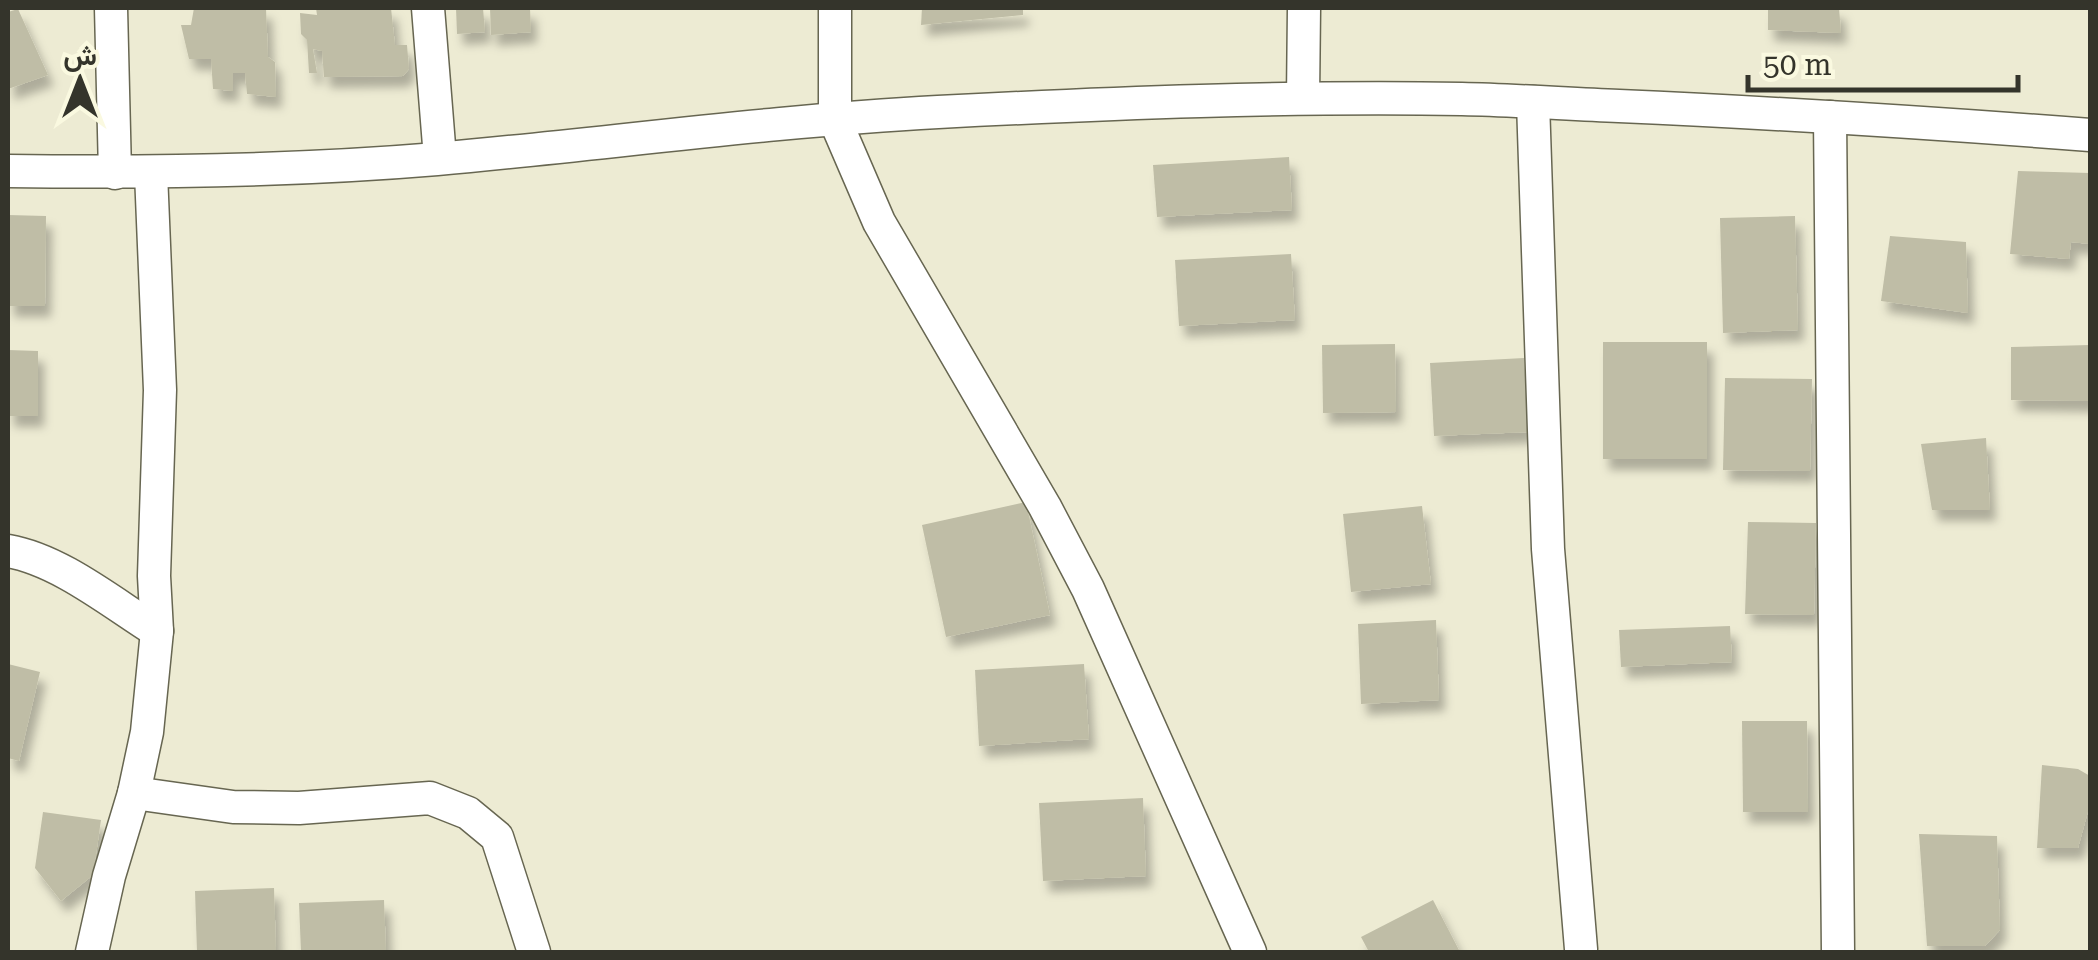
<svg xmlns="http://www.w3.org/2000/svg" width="2098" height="960" font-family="'Roboto Serif',Vazirmatn,serif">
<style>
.building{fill:#bfbda6;filter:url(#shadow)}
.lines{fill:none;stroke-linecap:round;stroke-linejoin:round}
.minor-casing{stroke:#676651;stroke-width:35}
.minor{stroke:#fff;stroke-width:32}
</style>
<defs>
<filter id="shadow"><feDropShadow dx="6" dy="11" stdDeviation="5" flood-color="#0004"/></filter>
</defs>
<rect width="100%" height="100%" fill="#edebd3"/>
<g class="building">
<path d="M194,8H266L268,57L275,62L276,97L247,94L245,73H233V91L213,89L211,59H189L181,25H191Z"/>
<path d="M316,8H391L395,45H407L409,69L403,76L324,77L322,51L313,49L317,73H309L307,40L301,34L300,13L317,15Z"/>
<path d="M456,8H483L485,32L457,34Z"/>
<path d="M490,8H530L531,32L491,35Z"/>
<path d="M922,8H1023V15L921,25Z"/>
<path d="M1768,8H1839L1841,33L1768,30Z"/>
<path d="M18,9L48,75L8,89V12Z"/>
<path d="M1289,157L1292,210L1157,217L1153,165Z"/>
<path d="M2018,171L2090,173V244L2071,242L2069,259L2010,254Z"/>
<path d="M8,215L46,216L45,306H8Z"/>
<path d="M1795,216L1798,330L1723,333L1720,218Z"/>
<path d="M1890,236L1966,242L1968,313L1881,301Z"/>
<path d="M1291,254L1295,320L1179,326L1175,260Z"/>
<rect x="1603" y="342" width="104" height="117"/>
<path d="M1395,344L1396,412L1323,413L1322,345Z"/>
<path d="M2090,345V401L2011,400V347Z"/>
<path d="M8,350L38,351V416H8Z"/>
<path d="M1524,358L1528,432L1434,436L1430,363Z"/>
<path d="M1725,378L1812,379L1810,471L1723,470Z"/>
<path d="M1986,438L1990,510H1932L1921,444Z"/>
<path d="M1026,502L1050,615L946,637L922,525Z"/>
<path d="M1422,506L1431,584L1351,592L1343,514Z"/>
<path d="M1748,522L1816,523L1814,615L1745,614Z"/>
<path d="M1436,620L1439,700L1361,704L1358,624Z"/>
<path d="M1730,626L1732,662L1621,667L1619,630Z"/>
<path d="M8,664L40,672L19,761L8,758Z"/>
<path d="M1084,664L1089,739L979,746L975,670Z"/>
<path d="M1742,721H1807L1808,812H1743Z"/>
<path d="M2042,765L2078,769L2090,776V804L2078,848H2037Z"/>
<path d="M1143,798L1146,876L1043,881L1039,803Z"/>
<path d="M43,812L101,820L93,875L61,901L35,868Z"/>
<path d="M1919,834L1997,836L2000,930L1985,946H1927Z"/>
<path d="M274,888L276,952H197L195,891Z"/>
<path d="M384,900L386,952H301L299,903Z"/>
<path d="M1433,900L1460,952H1369L1361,937Z"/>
</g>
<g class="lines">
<g class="minor-casing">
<g id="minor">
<path d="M111,8L115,173"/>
<path d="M428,8L440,158"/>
<path d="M835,8V120L879,222L1045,507L1088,589L1250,952"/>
<path d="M1303,98L1304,8"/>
<path d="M1533,102L1548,549L1581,949"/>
<path d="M1830,117L1838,952"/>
<path d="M8,171C151,173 294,171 437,159C604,144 770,121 938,112C1113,103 1288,96 1462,99C1515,100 1567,104 1619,106C1777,113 1934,123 2090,135"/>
<path d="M8,551C60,560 112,603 157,631"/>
<path d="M134,793L233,807L299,808L430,798L468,813L497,837L534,952"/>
<path d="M92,952L109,876L134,793L147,732L157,631L154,576L160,390L151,173"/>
</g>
</g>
<use href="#minor" class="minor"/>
</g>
<rect width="2098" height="960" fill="none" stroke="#34342b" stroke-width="20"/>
<g transform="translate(80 80)" stroke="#faf9e0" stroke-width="8" paint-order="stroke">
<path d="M0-8L18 38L0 25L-18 38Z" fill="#34342b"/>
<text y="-15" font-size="28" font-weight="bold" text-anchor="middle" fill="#34342b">ش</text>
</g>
<path d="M1748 75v15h270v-15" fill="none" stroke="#34342b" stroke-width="5"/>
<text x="1763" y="75" font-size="30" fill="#34342b" stroke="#faf9e0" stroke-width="8" paint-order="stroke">50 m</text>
</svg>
